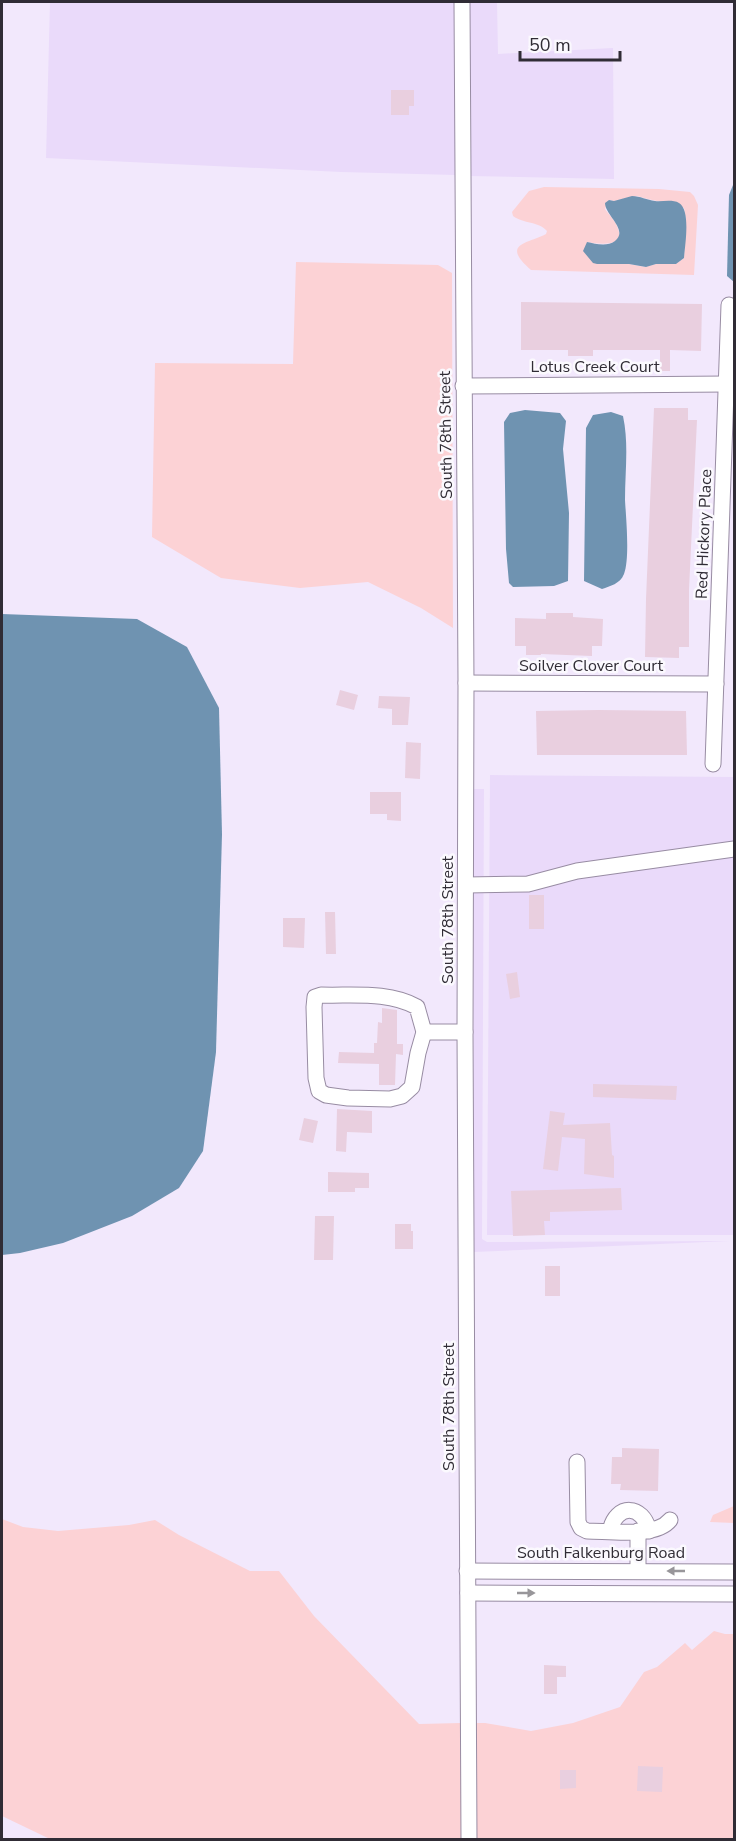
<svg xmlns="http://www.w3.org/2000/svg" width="736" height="1841" font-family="'Nunito Sans',sans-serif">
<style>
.built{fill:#eadafa}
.green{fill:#fcd2d5;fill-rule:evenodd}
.water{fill:#6f93b1}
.building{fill:#e9cfdf}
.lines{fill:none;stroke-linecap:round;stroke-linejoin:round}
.minor-casing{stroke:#988ca3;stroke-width:17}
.minor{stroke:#fff;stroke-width:15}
.oneway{fill:#98969a}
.labels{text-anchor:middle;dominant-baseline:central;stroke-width:5;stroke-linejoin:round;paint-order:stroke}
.street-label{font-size:16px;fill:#302c35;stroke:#fbf9fe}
</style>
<rect width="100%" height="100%" fill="#f2e8fc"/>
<g class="built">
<path d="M50,2H455V175L341,172L46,158Z"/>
<path d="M469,2H497L498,54L613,48L614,179L469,176Z"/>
<path d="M490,775L734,777V1235H487Z"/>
<path d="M473,789H484L482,1239L487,1242L730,1241L474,1252Z"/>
</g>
<g class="green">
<path d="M544,187L659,189L690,192L694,196L698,205L694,275L531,270C500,243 528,244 546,234L547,231C538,221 524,224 513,216L512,212L529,191ZM637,196C653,201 668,202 684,208L686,220L684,258L676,264H656L645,267L629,264H598L587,242C597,244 626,248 618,229C616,221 609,215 605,209L609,200L614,201Z"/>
<path d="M296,262L438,265L452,273L453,628L421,608L368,582L300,588L221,578L152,537L155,363L293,364Z"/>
<path d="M734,1506V1523L710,1522L713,1515Z"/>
<path d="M2,1519L23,1527L58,1531L129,1525L155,1520L179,1535L250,1571H279L314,1616L419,1724L461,1723L462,1839L52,1840L2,1816Z"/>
<path d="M714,1631L725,1634H734V1839H476L475,1723H485L531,1731L573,1723L620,1707L644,1672L657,1667L685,1643L692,1650Z"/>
</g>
<g class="water">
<path d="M733,185H734V282L727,276L729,195Z"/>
<path d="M632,196C640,196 647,200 655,201C662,202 672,199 679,203C691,210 685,245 684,258L676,264H656L646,267L629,264H597L593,263L583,251L587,242C596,244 607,247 615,241C629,230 605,215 605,203L609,200L614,201Z"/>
<path d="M525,410L560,413L566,421L563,449L569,513L568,581L554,586L513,587L509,583L506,549L504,422L510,413Z"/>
<path d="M611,412L623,416C629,444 625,471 625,500C626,518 630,558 624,574C620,584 610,586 602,589L584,581L586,428L593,415Z"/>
<path d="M2,614L137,619L187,647L219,708L222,834L216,1052L203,1151L179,1188L132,1216L63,1243L20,1253L2,1255Z"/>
</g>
<g class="building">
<path d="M391,90H414V106H409V115H391Z"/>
<path d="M521,302L702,304L701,351L670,350V371H660V350H593V356H568V350H521Z"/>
<path d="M654,408H688V420H697L689,590V647H679V658L645,657L646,599Z"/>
<path d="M546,613H573V617L603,619L602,646H592V656L541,654V655H526V646H515V618L546,619Z"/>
<path d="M340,690L358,695L354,710L336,705Z"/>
<path d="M379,696L410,697L408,725H392V709L378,708Z"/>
<path d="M599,710L686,711L687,755H537L536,711Z"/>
<path d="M406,742L421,743L420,779L405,778Z"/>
<path d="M370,792H401V821L387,820V814H370Z"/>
<rect x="529" y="895" width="15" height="34"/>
<path d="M325,912H335L336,954H326Z"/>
<path d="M283,918H305L304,948L283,947Z"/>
<path d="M517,972L520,997L510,999L506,974Z"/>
<path d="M382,1008L397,1010V1044H403V1055L396,1054L395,1085H379V1064L338,1063L339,1052L374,1053V1043H377L378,1022L382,1023Z"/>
<path d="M593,1084L677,1086L676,1100L593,1097Z"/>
<path d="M337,1109L372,1111V1133L347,1132L346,1152L336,1151Z"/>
<path d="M550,1111L565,1113L563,1125L610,1123L612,1155L614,1156V1178L584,1174L585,1139L562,1137L558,1171L543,1169Z"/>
<path d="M304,1118L318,1121L313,1143L299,1140Z"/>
<path d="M328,1172L369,1173V1188H355V1192H328Z"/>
<path d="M621,1188L622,1210L550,1212V1221H544L545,1235L513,1236L511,1191Z"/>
<path d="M315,1216H334L333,1260H314Z"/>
<path d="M395,1224H411V1231H413V1249H395Z"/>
<rect x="545" y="1266" width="15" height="30"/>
<path d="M622,1448L659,1449L658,1491L620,1490L621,1484H611L612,1457H622Z"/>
<path d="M544,1665L566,1666V1677H557V1694H544Z"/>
<path d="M638,1766L663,1767L662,1792L637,1791Z"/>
<path d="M560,1770H576V1788L560,1789Z"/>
</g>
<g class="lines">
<g class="minor-casing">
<g id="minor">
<path d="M462,2L466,683L465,1032L469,1840"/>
<path d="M463,386L727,384"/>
<path d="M466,683L716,684"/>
<path d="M713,764L729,305"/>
<path d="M466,885L528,884L577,871L734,849"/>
<path d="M321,995C353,996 388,991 417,1007L424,1032L418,1053L412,1087L402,1096L390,1099L348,1098L326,1095L319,1091L316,1078L314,1007L315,997Z"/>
<path d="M424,1032H465"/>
<path d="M577,1462L578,1522L581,1528L587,1531C609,1531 656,1538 670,1520"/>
<path d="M610,1531C616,1503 643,1504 649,1531"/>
<path d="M638,1531V1571"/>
<path d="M467,1571L734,1572"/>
<path d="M468,1593L734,1594"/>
</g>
</g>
<use href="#minor" class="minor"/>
</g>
<defs><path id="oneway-solid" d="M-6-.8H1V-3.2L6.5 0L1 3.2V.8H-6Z" transform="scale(1.5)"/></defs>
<g class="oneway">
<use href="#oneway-solid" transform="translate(676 1571) rotate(-180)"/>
<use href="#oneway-solid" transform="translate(526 1593)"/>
</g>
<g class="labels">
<g class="street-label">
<text x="595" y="367">Lotus Creek Court</text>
<text transform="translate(446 435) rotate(-91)">South 78th Street</text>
<text transform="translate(704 534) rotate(-88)">Red Hickory Place</text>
<text x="591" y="666">Soilver Clover Court</text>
<text transform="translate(448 920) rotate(-90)">South 78th Street</text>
<text transform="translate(449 1407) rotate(-90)">South 78th Street</text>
<text x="601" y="1553">South Falkenburg Road</text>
</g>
</g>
<rect width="736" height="1841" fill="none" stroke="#302c35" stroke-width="6"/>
<path d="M520 51v9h100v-9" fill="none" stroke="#302c35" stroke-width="3"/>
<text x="529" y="51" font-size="18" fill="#302c35" stroke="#fbf9fe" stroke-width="4.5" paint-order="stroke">50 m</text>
</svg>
